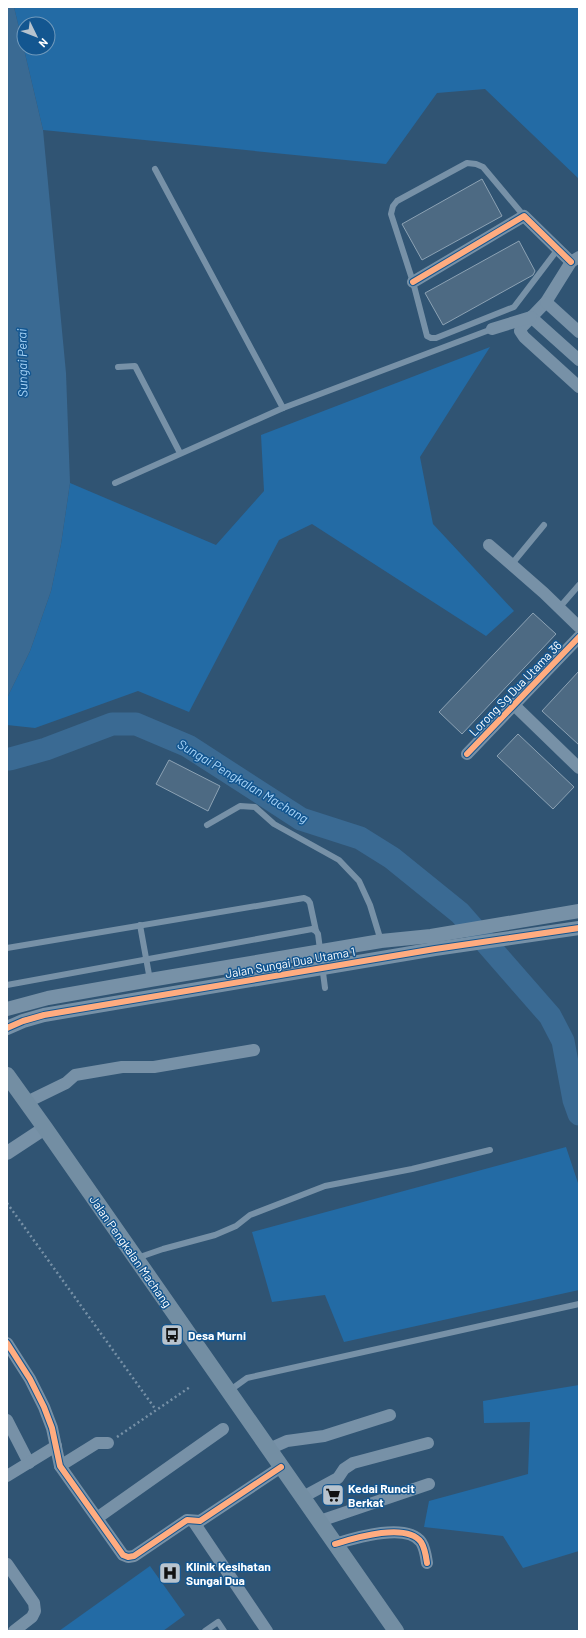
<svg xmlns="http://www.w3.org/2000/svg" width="586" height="1638" font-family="Barlow,sans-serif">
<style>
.green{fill:#236ba5;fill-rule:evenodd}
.water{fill:#3a6a93}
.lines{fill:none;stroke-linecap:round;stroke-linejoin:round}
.river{stroke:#3a6a93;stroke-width:23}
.building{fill:#4d6a83;stroke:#8ca2b4}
.path{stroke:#7791a7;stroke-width:2.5;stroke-dasharray:2 3;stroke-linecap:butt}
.service{stroke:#7791a7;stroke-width:6}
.minor{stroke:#7791a7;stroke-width:12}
.tertiary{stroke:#7791a7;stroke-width:14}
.secondary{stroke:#738ea3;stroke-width:16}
.cycleway-casing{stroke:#135690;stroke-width:8}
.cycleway{stroke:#ffac80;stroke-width:6}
.labels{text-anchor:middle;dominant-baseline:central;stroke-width:3;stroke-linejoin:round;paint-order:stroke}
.street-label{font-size:12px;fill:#fff;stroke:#135690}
.poi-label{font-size:12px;font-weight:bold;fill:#fff;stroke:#135690;text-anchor:start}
.water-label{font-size:13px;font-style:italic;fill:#aad6f9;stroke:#135690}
</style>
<rect width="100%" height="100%" fill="#305473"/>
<g class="green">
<path d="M14,7H579V179L485,89L437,93L386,164L43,130ZM24,24H48V48H24Z"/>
<path d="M490,347L420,457L433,524L514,611L486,636L312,524L279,540L189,712L138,691L35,728L7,725V698L30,651L51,591L61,544L70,483L216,545L264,491L261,435Z"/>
<path d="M566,1147L579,1186V1290L344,1342L325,1295L272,1302L252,1232Z"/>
<path d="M579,1385V1551L523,1568L503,1536L424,1527L429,1501L528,1474L530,1422L484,1423L483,1401Z"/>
<path d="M150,1566L185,1615L163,1631H59Z"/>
</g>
<path class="water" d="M7,7H14L43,130L66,373L70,483L61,544L51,591L30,651L7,698Z"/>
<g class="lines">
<path class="river" d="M7,759H10L46,749L112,724H136L188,746L301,819L360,838L392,858L460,913L550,1016L563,1041L574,1100L579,1114"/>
</g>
<g class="building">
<path d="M482,179L502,216L422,260L402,224Z"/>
<path d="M519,241L535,271L533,275L443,325L425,293Z"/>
<path d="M533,613L556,634L462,734L439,712Z"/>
<path d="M579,671V745L542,711Z"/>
<path d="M518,734L574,787L553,809L497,756Z"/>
<path d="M169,760L220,786L208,811L156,784Z"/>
</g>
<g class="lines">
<g class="path">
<path d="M7,1203L156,1410"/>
<path d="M117,1437L190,1387"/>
</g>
<g class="service">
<path d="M155,169L283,408"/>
<path d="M524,216L483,167L476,164L467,163L397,201L393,206L391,214L413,282L427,336L431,338H436L514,307L558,249"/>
<path d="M118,367L135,366L180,453"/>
<path d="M115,483L283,408L492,329"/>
<path d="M511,565L544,525"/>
<path d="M559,608L579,585"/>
<path d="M207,825L240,806L255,807L274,824L339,860L359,881L370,905L381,941"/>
<path d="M140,925L150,980"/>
<path d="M7,948L304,898L308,900L310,903L316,931"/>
<path d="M7,985L312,929L316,931L318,934L325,988"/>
<path d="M137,1258L163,1249L215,1235L236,1226L250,1215L325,1186L412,1169L490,1150"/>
<path d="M229,1391L247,1378L579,1304"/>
<path d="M205,1631L218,1622L224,1631"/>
</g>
<g class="minor">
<path d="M579,257L571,262L546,302L521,328L520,331L524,337L579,387"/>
<path d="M413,282L524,216L571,262"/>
<path d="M546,302L579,332"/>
<path d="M531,317L579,360"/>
<path d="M492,329L531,317"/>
<path d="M489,545L544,593L579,627"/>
<path d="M514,705L579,768"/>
<path d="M467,754L579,637"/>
<path d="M27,1102L66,1083L75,1075L122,1067H154L254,1050"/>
<path d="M7,1343L30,1379L44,1407L52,1428L60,1466L123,1555L128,1557L134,1556L187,1520L200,1521L281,1467"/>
<path d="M7,1420L29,1463"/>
<path d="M269,1449L287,1441L324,1436L390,1415"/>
<path d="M60,1466L97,1443H108"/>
<path d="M7,1476L56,1446"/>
<path d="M303,1497L338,1478L344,1469L353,1463L428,1443"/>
<path d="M97,1518L223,1429"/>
<path d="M193,1521L267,1631"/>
<path d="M320,1521L429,1484"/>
<path d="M335,1544C355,1538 406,1522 421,1542C425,1548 426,1556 427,1563"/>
<path d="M7,1564L34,1603L35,1611L32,1617L14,1631"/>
</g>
<g class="tertiary">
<path d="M7,1009L48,998L150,980L381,941L431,936L579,911"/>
<path d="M7,1028L23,1021L44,1015L435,949L579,928"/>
<path d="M7,1153L45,1128"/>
</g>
<path class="secondary" d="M7,1075L45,1128L396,1631"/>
<g class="cycleway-casing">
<g id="cycleway">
<path d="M413,282L524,216L571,262"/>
<path d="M467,754L579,637"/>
<path d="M7,1028L23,1021L44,1015L435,949L579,928"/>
<path d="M7,1343L30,1379L44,1407L52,1428L60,1466L123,1555L128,1557L134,1556L187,1520L200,1521L281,1467"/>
<path d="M335,1544C355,1538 406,1522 421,1542C425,1548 426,1556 427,1563"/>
</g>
</g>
<use href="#cycleway" class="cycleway"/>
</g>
<defs>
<g id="bus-square" transform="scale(1.15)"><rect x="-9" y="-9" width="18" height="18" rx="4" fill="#b7c3ce" stroke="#135690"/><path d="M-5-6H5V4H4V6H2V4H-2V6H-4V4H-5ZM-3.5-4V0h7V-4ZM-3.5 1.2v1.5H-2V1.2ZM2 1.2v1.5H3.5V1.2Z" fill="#111"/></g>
<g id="supermarket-square" transform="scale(1.15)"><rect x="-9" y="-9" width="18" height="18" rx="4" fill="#b7c3ce" stroke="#135690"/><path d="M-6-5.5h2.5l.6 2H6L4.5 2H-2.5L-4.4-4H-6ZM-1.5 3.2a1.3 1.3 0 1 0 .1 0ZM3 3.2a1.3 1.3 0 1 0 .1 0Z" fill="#111"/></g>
<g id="hospital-square" transform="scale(1.15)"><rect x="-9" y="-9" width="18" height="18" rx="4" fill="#b7c3ce" stroke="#135690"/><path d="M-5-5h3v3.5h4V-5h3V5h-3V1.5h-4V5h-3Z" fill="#111"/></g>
</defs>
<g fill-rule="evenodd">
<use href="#bus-square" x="172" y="1335"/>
<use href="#supermarket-square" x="333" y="1495"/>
<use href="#hospital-square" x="170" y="1573"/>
</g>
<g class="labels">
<g class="street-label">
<text transform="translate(515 688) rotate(-46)">Lorong Sg Dua Utama 36</text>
<text transform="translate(290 962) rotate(-10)">Jalan Sungai Dua Utama 1</text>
<text transform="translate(131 1251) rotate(55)">Jalan Pengkalan Machang</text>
</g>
<g class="poi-label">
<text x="188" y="1335">Desa Murni</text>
<text x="348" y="1488">Kedai Runcit<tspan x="348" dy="14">Berkat</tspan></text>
<text x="186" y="1566">Klinik Kesihatan<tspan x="186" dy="14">Sungai Dua</tspan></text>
</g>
<g class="water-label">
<text transform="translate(22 363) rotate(-91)">Sungai Perai</text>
<text transform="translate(243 781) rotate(31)">Sungai Pengkalan Machang</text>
</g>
</g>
<rect width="586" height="1638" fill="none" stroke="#ffffff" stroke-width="16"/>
<g transform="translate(36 36) rotate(133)"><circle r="19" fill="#135690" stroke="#719abc"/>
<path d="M0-3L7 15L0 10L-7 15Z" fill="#b7c3ce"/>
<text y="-6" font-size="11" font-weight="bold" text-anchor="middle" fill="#ffffff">N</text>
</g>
</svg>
